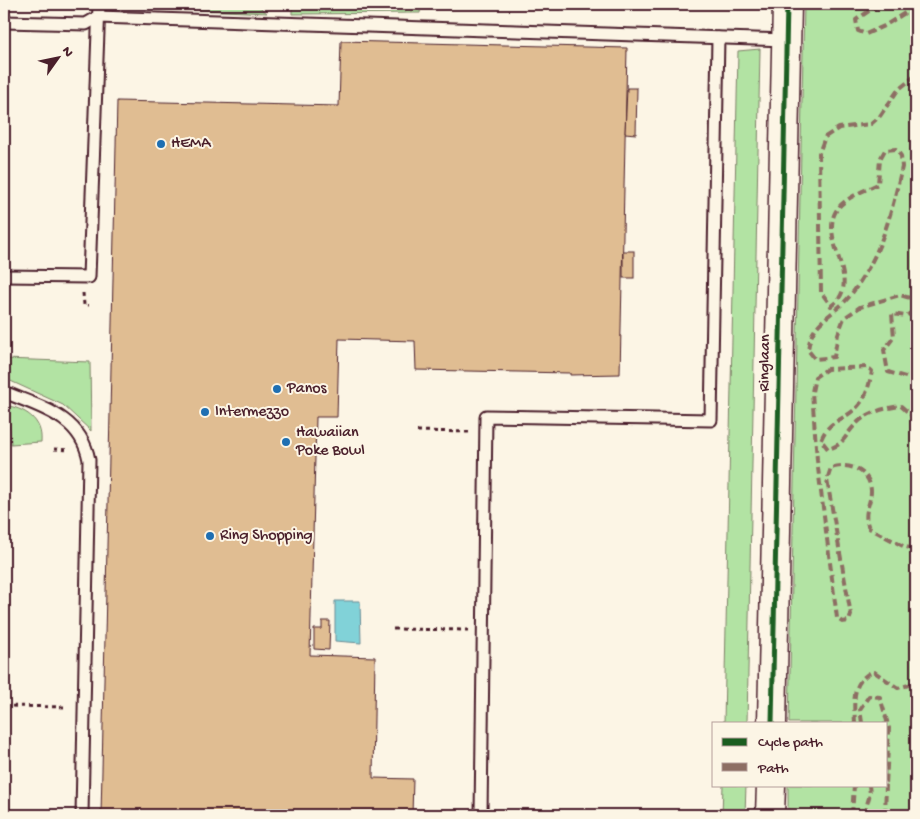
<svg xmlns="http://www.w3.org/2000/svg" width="920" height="819" font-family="'Gochi Hand',sans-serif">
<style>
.green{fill:#b2e3a3;stroke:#7e8167}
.water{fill:#81d2d8;stroke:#6b8a93}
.building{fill:#e0bd92;stroke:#4a1f2b}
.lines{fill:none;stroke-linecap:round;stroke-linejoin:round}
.lane-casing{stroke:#4a1f2b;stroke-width:15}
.primary-casing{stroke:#4a1f2b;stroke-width:31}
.path{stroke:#4a1f2b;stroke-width:3;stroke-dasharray:4 4;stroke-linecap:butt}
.lane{stroke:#fcf5e5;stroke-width:11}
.primary{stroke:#fcf5e5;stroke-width:28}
.quiet{stroke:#8d6e63;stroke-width:4;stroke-dasharray:8 4;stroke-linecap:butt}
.cycleway-casing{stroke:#fcf5e5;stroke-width:8}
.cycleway{stroke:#1b5e20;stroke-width:5}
.poi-dot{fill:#1f6fb2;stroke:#fcf5e5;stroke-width:2}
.labels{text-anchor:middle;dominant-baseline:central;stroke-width:4;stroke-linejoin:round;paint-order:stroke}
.poi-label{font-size:16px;fill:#4a1f2b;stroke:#fcf5e5;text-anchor:start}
.street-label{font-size:16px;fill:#4a1f2b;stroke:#fcf5e5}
</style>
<rect width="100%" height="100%" fill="#fcf5e5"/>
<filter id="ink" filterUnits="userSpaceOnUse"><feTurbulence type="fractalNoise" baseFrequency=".02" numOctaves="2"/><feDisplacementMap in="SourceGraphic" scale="10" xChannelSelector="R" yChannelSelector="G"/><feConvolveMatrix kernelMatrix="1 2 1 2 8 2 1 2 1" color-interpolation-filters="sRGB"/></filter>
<g filter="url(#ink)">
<g class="green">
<path d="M118,4H256L267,13L118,6Z"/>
<path d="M292,4H421L420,13L292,14Z"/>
<path d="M804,4H916V815H788V785H886V723H789Z"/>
<path d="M760,49L747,723H724L738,51Z"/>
<path d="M4,359L90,362L91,431L63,405L4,378Z"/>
<path d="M4,405C24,408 43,419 41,442L11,444L10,429Z"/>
<path d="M723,785H746L745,815H722Z"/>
</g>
<path class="water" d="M335,601H360L361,643L335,641Z"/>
<g class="building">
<path d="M341,41L627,48L620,374L570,375V373L416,370L415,341L339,339L337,417H316L310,655L375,657L373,778L413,779L412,815H101L117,101L339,106Z"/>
<path d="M627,88H637L636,134L625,133Z"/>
<rect x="623" y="251" width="11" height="27"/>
<path d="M322,621H330L329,650L314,649V629H322Z"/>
</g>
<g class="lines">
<g class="lane-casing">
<g id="lane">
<path d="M4,22L86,24L98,17L786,40"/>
<path d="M4,276L89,277L99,4"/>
<path d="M4,392C40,407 81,416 89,460L82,815"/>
<path d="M481,815L486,416L711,420L718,38"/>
</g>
</g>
<g class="primary-casing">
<g id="primary">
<path d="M772,723L787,4"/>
<path d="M770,815L771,785"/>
</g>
</g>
<g class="path">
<path d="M83,293L84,305H89"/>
<path d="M417,431L470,432"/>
<path d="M54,449L68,450"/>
<path d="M393,629L468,630"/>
<path d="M4,706L68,707"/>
</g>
<use href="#lane" class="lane"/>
<use href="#primary" class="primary"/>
<g class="quiet">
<path d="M879,4L856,20L858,31L866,34L884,26L908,11L916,13"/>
<path d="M916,75L898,90L880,116L871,124L839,128L825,137L819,153L821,292L831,306C863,284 823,245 834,215C840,199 864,191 878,184L880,159L885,150L896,149L901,156L902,167C893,205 886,238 866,272C861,280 855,290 849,297C832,317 811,321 808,350L815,359L834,357L838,334L844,318L860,307L900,295L913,299L914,311L906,316L892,314L894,337L884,350L888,372L916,380"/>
<path d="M916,419L901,406C885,408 868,412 857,423C844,435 846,444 828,449L821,440C828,421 840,422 854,410C866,400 869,386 872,371L867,367L827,369L815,377L812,392L817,460L837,618L842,622L849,621L851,615L827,480L831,468C847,462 870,469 871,491C871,506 862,511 869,528L903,546L916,550"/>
<path d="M855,723C854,701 851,682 873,671L898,688L916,683"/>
<path d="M862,723L860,709L869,696L880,697L889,728L886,785"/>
<path d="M852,815L854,785"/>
<path d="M864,815L870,794L869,785"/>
<path d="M885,815L886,785"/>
</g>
<g class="cycleway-casing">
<path id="cycleway" d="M772,723L787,4"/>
</g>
<use href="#cycleway" class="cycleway"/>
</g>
</g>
<g class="poi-dot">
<circle cx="161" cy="144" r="5"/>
<circle cx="277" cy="389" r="5"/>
<circle cx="205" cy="412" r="5"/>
<circle cx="286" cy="442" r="5"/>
<circle cx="210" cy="536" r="5"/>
</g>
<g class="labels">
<g class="poi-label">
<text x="171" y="144">HEMA</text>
<text x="287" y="389">Panos</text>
<text x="215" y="412">Intermezzo</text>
<text x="296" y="433">Hawaiian<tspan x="296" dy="18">Poke Bowl</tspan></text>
<text x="220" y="536">Ring Shopping</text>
</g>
<g class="street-label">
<text transform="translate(766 363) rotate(-89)">Ringlaan</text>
</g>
</g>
<rect width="920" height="819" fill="none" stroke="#fcf5e5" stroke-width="20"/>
<rect x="10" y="10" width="900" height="799" fill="none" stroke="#4a1f2b" stroke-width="2" filter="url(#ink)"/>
<rect x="712" y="722" width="175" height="65" fill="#fcf5e5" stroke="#b59f9b"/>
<rect x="722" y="738" width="25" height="8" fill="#1b5e20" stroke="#b59f9b"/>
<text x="758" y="746" font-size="15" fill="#4a1f2b">Cycle path</text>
<rect x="722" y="763" width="25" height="8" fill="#8d6e63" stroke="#b59f9b"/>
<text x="758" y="772" font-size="15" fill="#4a1f2b">Path</text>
<g transform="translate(58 58) rotate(57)" stroke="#fcf5e5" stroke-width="4" paint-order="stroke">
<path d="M0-4L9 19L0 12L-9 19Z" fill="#4a1f2b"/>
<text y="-8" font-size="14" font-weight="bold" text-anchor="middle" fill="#4a1f2b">N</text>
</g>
</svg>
